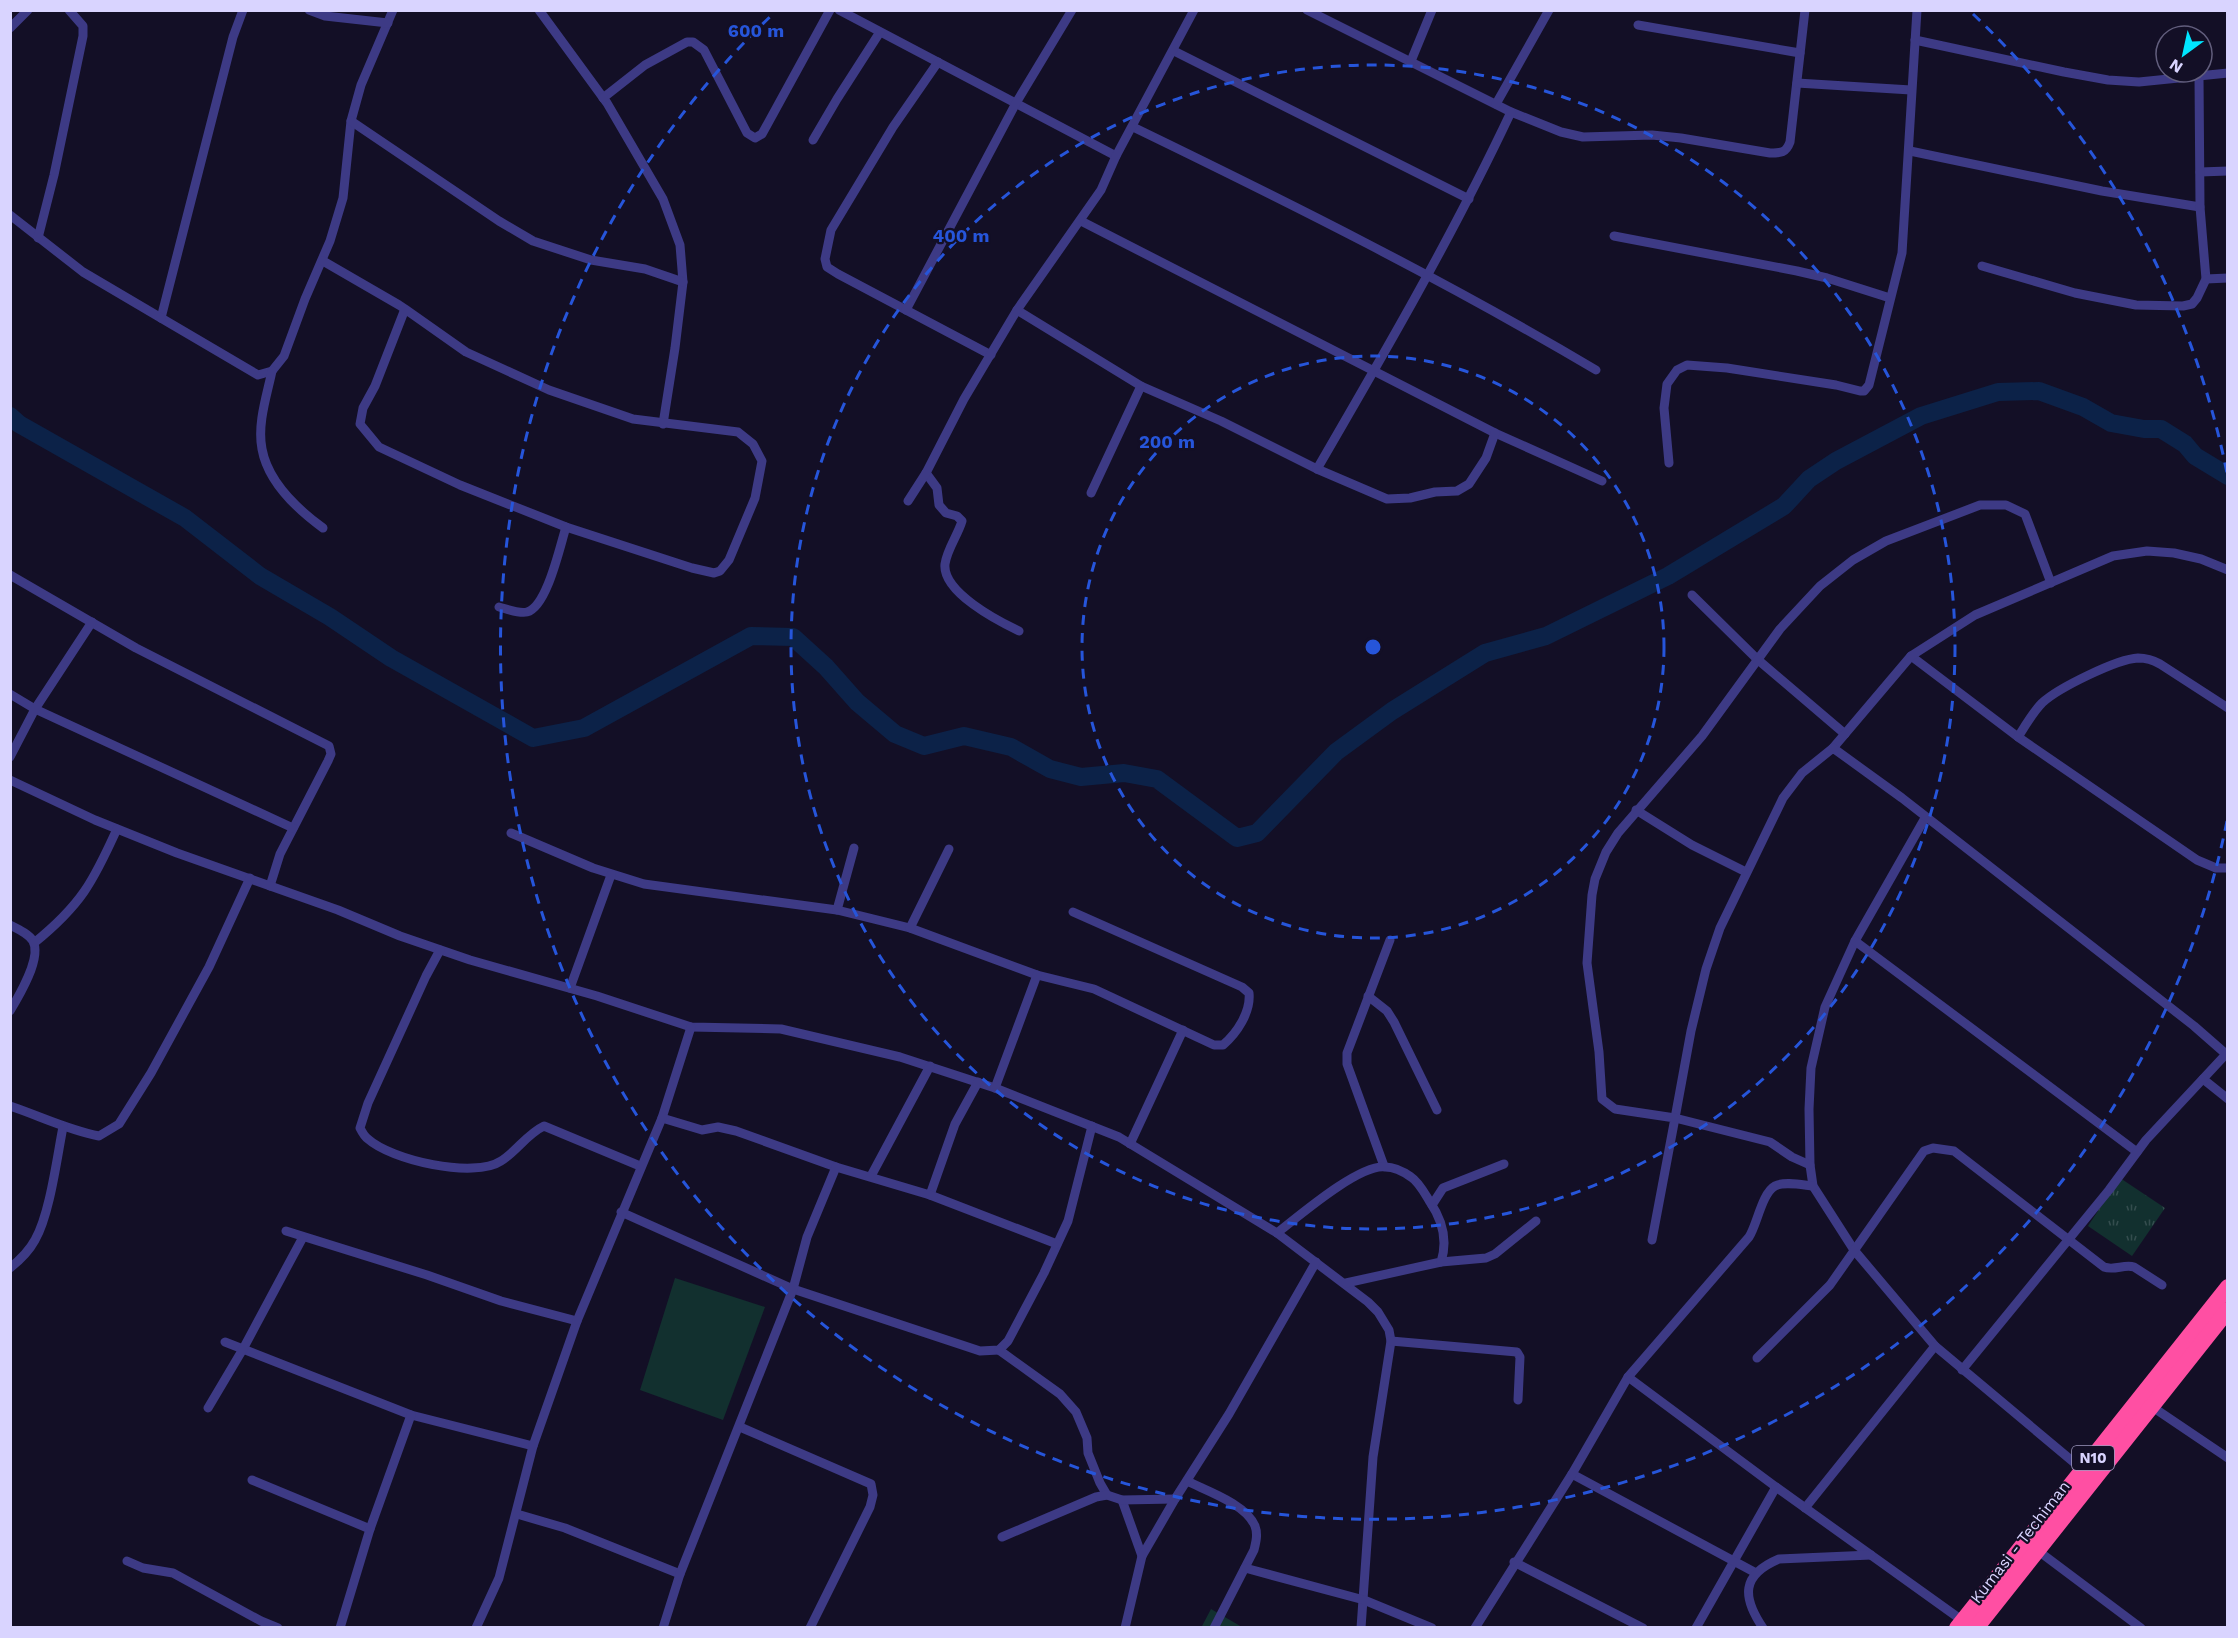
<svg xmlns="http://www.w3.org/2000/svg" width="2238" height="1638" font-family="'Work Sans',sans-serif">
<style>
.grass{fill:url(#grass-tufts)}
.pitch{fill:#12302f}
.lines{fill:none;stroke-linecap:round;stroke-linejoin:round}
.river{stroke:#0c2248;stroke-width:18}
.street{stroke:#3d3a85;stroke-width:9}
.highway{stroke:#ff4fa3;stroke-width:16}
.ring{fill:none;stroke:#2655da;stroke-width:3;stroke-dasharray:10 8}
.labels{text-anchor:middle;dominant-baseline:central;stroke-width:4.5;stroke-linejoin:round;paint-order:stroke}
.shield{fill:#130f26;stroke:#9e99be;stroke-width:1.5}
.shield-label{font-size:15px;font-weight:bold;fill:#d9d4ff}
.street-label{font-size:16px;fill:#d9d4ff;stroke:#130f26}
.centre{fill:#2655da;stroke:#130f26;stroke-width:3}
.ring-label{font-size:18px;text-anchor:middle;font-weight:bold;fill:#2655da;stroke:#130f26;stroke-width:4.5;stroke-linejoin:round;paint-order:stroke}
</style>
<defs>
<pattern id="grass-tufts" width="24" height="20" patternUnits="userSpaceOnUse" patternTransform="scale(1.5)"><rect width="24" height="20" fill="#12302f"/><path d="M3 7l-1-3M5 7V3M7 7l1-3M15 17l-1-3M17 17v-4M19 17l1-3" fill="none" stroke="#344d4e"/></pattern>
</defs>
<rect width="100%" height="100%" fill="#130f26"/>
<path class="grass" d="M2120,1178L2165,1208L2132,1256L2088,1226Z"/>
<g class="pitch">
<path d="M675,1278L765,1307L723,1420L640,1390Z"/>
<path d="M1211,1609L1242,1627L1201,1628Z"/>
</g>
<g class="lines">
<path class="river" d="M10,416L19,424L185,518L260,576L330,617L391,658L533,738L584,728L751,636L793,637L826,667L857,702L895,734L924,746L964,736L1011,747L1050,769L1081,777L1124,773L1157,779L1237,838L1257,833L1336,752L1392,711L1485,653L1546,636L1668,576L1784,506L1809,479L1836,461L1921,416L1998,392L2039,391L2083,407L2111,423L2144,429H2161L2185,444L2195,456L2228,476"/>
<g class="street">
<path d="M243,10L233,37L161,318L258,375L272,371L284,356L305,299L330,241L343,198L351,121L361,85L393,10"/>
<path d="M309,10L325,16L388,23"/>
<path d="M539,10L607,103L663,199L680,245L683,282L675,348L663,424"/>
<path d="M839,10L1116,156"/>
<path d="M1307,10L1511,112L1561,132L1583,137L1652,135L1681,138L1770,153C1781,153 1786,153 1790,142L1805,10"/>
<path d="M1638,25L1800,53"/>
<path d="M10,28L28,10"/>
<path d="M1915,40L2064,72L2108,80L2139,82L2228,73"/>
<path d="M1174,51L1469,199"/>
<path d="M1411,61L1432,10"/>
<path d="M938,62L893,127L831,230L825,259L827,267L838,274L991,355"/>
<path d="M1797,83L1911,90"/>
<path d="M603,98L645,65L687,42H693L704,50L747,133L755,138L762,134L830,10"/>
<path d="M1496,104L1549,10"/>
<path d="M351,121L499,221L533,241L591,260L645,269L683,282"/>
<path d="M1133,127C1290,203 1446,281 1596,370"/>
<path d="M813,140L837,99L880,32"/>
<path d="M1910,151L2102,191L2200,207"/>
<path d="M2200,172L2228,171"/>
<path d="M10,215L83,272L161,318"/>
<path d="M1081,221L1495,433L1602,481"/>
<path d="M1614,236L1797,271L1827,278L1890,298"/>
<path d="M38,238L54,175L83,36V26L69,10"/>
<path d="M323,261L399,305L405,309L466,352L549,390L633,419L738,432L753,444L762,461L755,498L729,560L720,571L714,573L692,568L566,527L460,485L379,447L360,424L363,408L375,386L405,309"/>
<path d="M1982,266L2075,293L2136,305L2183,306L2192,304L2197,298L2206,279L2200,207L2199,77"/>
<path d="M2206,279L2228,278"/>
<path d="M906,310L1016,103L1072,10"/>
<path d="M1017,310L1141,386L1221,421L1317,469L1387,499L1410,498L1435,492L1457,491L1469,484L1486,458L1495,433"/>
<path d="M272,371C267,395 257,424 262,449C268,482 297,509 323,528"/>
<path d="M1669,463L1664,408L1667,384L1677,370L1687,365L1727,368L1836,385L1860,391H1864L1869,385L1902,253L1917,10"/>
<path d="M1317,469C1385,352 1453,235 1511,112"/>
<path d="M926,473L937,488L939,505L946,513L957,516L962,521C958,535 947,549 945,564C942,592 998,621 1019,631"/>
<path d="M1091,493L1141,386"/>
<path d="M908,501L926,473L964,399L1017,310L1101,190L1116,156L1194,10"/>
<path d="M10,575L136,648L329,746L331,754L328,761L280,854L270,886"/>
<path d="M1692,595L1757,659L1845,734"/>
<path d="M499,607C507,609 519,614 527,612C547,607 560,546 566,527"/>
<path d="M1911,656L2018,737L2197,860L2216,868H2228"/>
<path d="M10,694L35,709L293,828"/>
<path d="M2018,737C2025,726 2033,712 2042,703C2058,688 2117,659 2138,658C2147,658 2153,660 2160,664L2228,708"/>
<path d="M1833,748L1911,656L1975,615L2113,556L2147,551L2174,553L2201,559L2228,570"/>
<path d="M10,757L35,709L92,622"/>
<path d="M10,780L95,820L177,853L338,910L400,936L470,960L597,996L691,1027L781,1029L900,1057L995,1088L1119,1137L1277,1233L1368,1302L1378,1312L1389,1330L1391,1341L1373,1457L1361,1628"/>
<path d="M1636,810L1692,845L1746,872"/>
<path d="M1925,818L1855,941L1825,1007L1811,1068L1809,1109L1810,1165L1813,1186L1854,1250L1935,1346L2083,1470"/>
<path d="M511,833L593,868L644,884L837,910L910,928L1037,975L1094,989L1214,1045H1223C1237,1033 1251,1012 1249,993L1242,987L1073,912"/>
<path d="M837,910L854,848"/>
<path d="M10,925C18,929 29,934 33,941C42,958 19,996 10,1011"/>
<path d="M910,928L949,849"/>
<path d="M1855,941L2137,1152"/>
<path d="M34,943C81,905 93,882 117,829"/>
<path d="M440,950L426,976L368,1103L360,1128C362,1132 365,1137 368,1139C391,1160 474,1179 501,1161C517,1151 527,1134 544,1126L640,1166"/>
<path d="M570,988L611,875"/>
<path d="M1368,996L1387,1011L1394,1022L1437,1110"/>
<path d="M2203,1079L2228,1099"/>
<path d="M995,1088L1037,975"/>
<path d="M10,1106C40,1116 68,1130 99,1136L119,1124L151,1073L209,967L250,878"/>
<path d="M662,1118L702,1130L718,1127L736,1131L836,1167"/>
<path d="M1130,1144L1183,1030"/>
<path d="M1810,1165L1792,1157L1770,1142L1675,1118L1691,1031L1706,969L1720,928L1783,798L1802,773L1833,748L1902,798L2194,1026L2226,1054"/>
<path d="M1384,1166L1347,1064V1053L1390,940"/>
<path d="M871,1176L930,1066"/>
<path d="M930,1195L955,1124L978,1082"/>
<path d="M1432,1205L1443,1188L1504,1164"/>
<path d="M621,1212L793,1289L980,1351L999,1350L1008,1341L1044,1273L1068,1221L1092,1126"/>
<path d="M286,1231L427,1275L501,1301L577,1321"/>
<path d="M1277,1233C1299,1216 1359,1164 1385,1167C1394,1167 1404,1172 1411,1177C1419,1182 1425,1194 1430,1202C1443,1221 1448,1240 1441,1262L1346,1283"/>
<path d="M1652,1240L1675,1118L1615,1109L1602,1099L1599,1052L1587,963L1592,895L1595,879L1606,852L1618,833L1702,736L1780,629L1820,586L1853,560L1886,541L1980,505H2006L2025,514L2051,583"/>
<path d="M1441,1262L1486,1258L1495,1254L1536,1221"/>
<path d="M10,1268C20,1260 29,1251 35,1240C50,1214 57,1157 63,1127"/>
<path d="M1391,1341L1517,1352L1520,1357L1518,1400"/>
<path d="M225,1342L411,1415L533,1446"/>
<path d="M999,1350L1060,1394L1076,1412L1087,1438L1088,1453L1100,1483L1107,1495"/>
<path d="M1757,1358L1830,1285L1924,1151L1933,1148L1954,1151L2104,1267C2114,1271 2124,1264 2134,1267L2162,1285"/>
<path d="M1962,1370L2109,1190L2146,1140L2228,1052"/>
<path d="M1628,1377L1776,1487L1696,1628"/>
<path d="M2151,1406L2228,1458"/>
<path d="M208,1408L243,1349L303,1237"/>
<path d="M740,1427L871,1484L873,1495L870,1507L810,1628"/>
<path d="M1572,1474L1756,1573"/>
<path d="M252,1480L370,1529"/>
<path d="M1187,1481C1207,1491 1246,1504 1255,1526C1258,1534 1256,1542 1254,1550L1214,1628"/>
<path d="M1776,1487L1963,1621"/>
<path d="M1122,1500L1142,1556"/>
<path d="M1805,1508L1935,1346"/>
<path d="M517,1514L565,1528L680,1574"/>
<path d="M1002,1537L1096,1497L1107,1495L1122,1500L1175,1499"/>
<path d="M2037,1550L2141,1628"/>
<path d="M127,1561L143,1568L173,1573L261,1621L278,1628"/>
<path d="M1514,1562L1643,1628"/>
<path d="M1245,1568L1364,1600L1432,1628"/>
<path d="M340,1628L370,1529L411,1415"/>
<path d="M476,1628L499,1578L533,1446L577,1321L662,1118L691,1027"/>
<path d="M663,1628L680,1574L793,1289L807,1237L836,1167L930,1195L1057,1244"/>
<path d="M1125,1628L1142,1556L1175,1499L1229,1414L1316,1262"/>
<path d="M1475,1628L1572,1474L1628,1377L1749,1237C1757,1225 1762,1193 1775,1186C1784,1181 1803,1185 1813,1186"/>
<path d="M1763,1628C1742,1597 1741,1575 1779,1559L1871,1555"/>
</g>
<g class="highway">
<path d="M1957,1628L2228,1287"/>
<path d="M1976,1628L2228,1310"/>
</g>
</g>
<g class="ring">
<circle cx="1373" cy="647" r="291"/>
<circle cx="1373" cy="647" r="582"/>
<path d="M2227 821A872 872 0 1 1 773 14M1973 14A872 872 0 0 1 2227 473"/>
</g>
<g class="labels">
<rect class="shield" x="2072" y="1446" width="42" height="24" rx="4.5"/>
<g class="shield-label">
<text x="2093" y="1458">N10</text>
</g>
<g class="street-label">
<text transform="translate(2020 1542) rotate(-52)">Kumasi - Techiman</text>
</g>
</g>
<circle cx="1373" cy="647" r="9" class="centre"/>
<g class="ring-label">
<text x="756" y="37">600 m</text>
<text x="961" y="242">400 m</text>
<text x="1167" y="448">200 m</text>
</g>
<rect width="2238" height="1638" fill="none" stroke="#d9d4ff" stroke-width="24"/>
<g transform="translate(2184 54) rotate(213)"><circle r="28" fill="#130f26" stroke="#625e7d" stroke-width="1.5"/>
<path d="M0-4.5L10 22L0 15L-10 22Z" fill="#00e5ff"/>
<text y="-9" font-size="16" font-weight="bold" text-anchor="middle" fill="#d9d4ff">N</text>
</g>
</svg>
